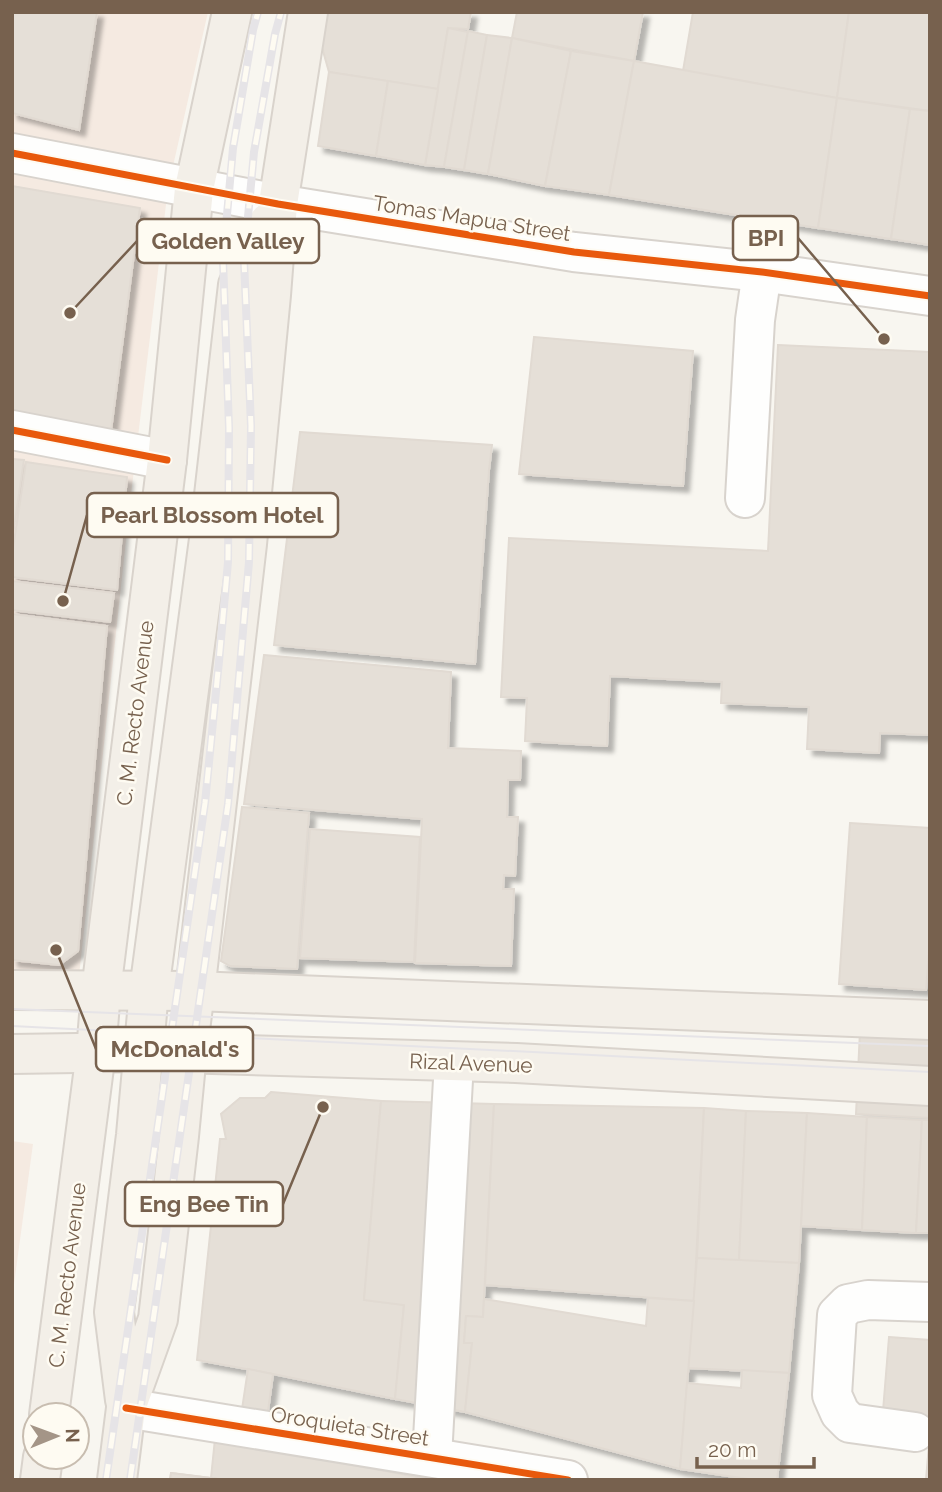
<svg xmlns="http://www.w3.org/2000/svg" width="942" height="1492" font-family="Raleway,sans-serif">
<style>
.commercial{fill:#f5eae1}
.building{fill:#e5dfd7;stroke:#e1dad2;stroke-width:2;filter:url(#shadow)}
.lines{fill:none;stroke-linecap:round;stroke-linejoin:round}
.minor-casing{stroke:#d8d3cd;stroke-width:42}
.major-casing{stroke:#d9d3cc;stroke-width:42}
.minor{stroke:#fefefd;stroke-width:38}
.major{stroke:#f3efe8;stroke-width:38}
.tram{stroke:#e6e4e7;stroke-width:2}
.rail-casing{stroke:#e6e4e7;stroke-width:8}
.rail{stroke:#fefbf2;stroke-width:5;stroke-dasharray:16;stroke-linecap:butt}
.cycleway-casing{stroke:#fefbf2;stroke-width:11}
.cycleway{stroke:#e8590c;stroke-width:7}
.labels{text-anchor:middle;dominant-baseline:central;stroke-width:5;stroke-linejoin:round;paint-order:stroke}
.street-label{font-size:21px;fill:#77614e;stroke:#fefbf2}
.leader{fill:none;stroke:#77614e;stroke-width:2.5}
.callout-dot{fill:#77614e;stroke:#fefbf2;stroke-width:2.5}
.callout{fill:#fefbf2;stroke:#77614e;stroke-width:2.5}
.callout-label{font-size:23px;text-anchor:middle;font-weight:bold;fill:#77614e}
</style>
<defs>
<filter id="shadow"><feDropShadow dx="6" dy="6" stdDeviation="2" flood-color="#0004"/></filter>
</defs>
<rect width="100%" height="100%" fill="#f8f6f0"/>
<g class="commercial">
<path d="M12,12H208L168,188L130,503L79,976H12Z"/>
<path d="M12,1141L33,1144L12,1299Z"/>
</g>
<g class="building">
<path d="M12,12H97L79,130L12,113Z"/>
<path d="M312,12H471L468,29L448,28L438,89L329,72Z"/>
<path d="M517,12H643L634,61L512,38Z"/>
<path d="M693,12H849L837,98L683,71Z"/>
<path d="M849,12H930V111L837,98Z"/>
<path d="M448,28L468,32L444,167L425,165Z"/>
<path d="M468,31L487,35L464,170L444,167Z"/>
<path d="M487,35L512,38L488,174L464,170Z"/>
<path d="M512,38L571,51L545,186L488,174Z"/>
<path d="M571,51L634,61L609,195L545,186Z"/>
<path d="M634,61L837,98L818,228L609,195Z"/>
<path d="M329,72L388,81L376,156L318,146Z"/>
<path d="M388,81L438,89L425,165L376,156Z"/>
<path d="M837,98L910,109L891,239L818,228Z"/>
<path d="M910,109L930,111V245L891,239Z"/>
<path d="M12,186L140,208L110,438L12,417Z"/>
<path d="M534,337L693,351L683,486L519,474Z"/>
<path d="M778,345L930,352V735L880,733L879,753L807,749L809,707L721,703L722,682L610,676L607,746L525,741L527,698L501,697L509,538L768,551Z"/>
<path d="M300,432L492,445L489,470L475,664L274,645Z"/>
<path d="M12,459L24,460L12,541Z"/>
<path d="M26,462L127,477L117,590L12,577V555Z"/>
<path d="M12,581L114,593L110,622L12,610Z"/>
<path d="M12,614L107,626L78,951L59,965L12,960Z"/>
<path d="M264,655L451,672L448,748L521,751L520,780H508L507,817H518L515,876L504,875L503,889H514L511,966L415,963L422,819L244,804Z"/>
<path d="M242,807L309,813L297,969L230,966L221,961Z"/>
<path d="M850,823L930,828V940L926,990L839,984Z"/>
<path d="M310,829L420,837L414,962L300,958Z"/>
<path d="M861,1010L930,1013V1118L856,1114Z"/>
<path d="M271,1092L381,1101L364,1300L404,1305L395,1399L273,1374L197,1360L220,1139H226L221,1114L240,1098H265Z"/>
<path d="M381,1101L494,1104L483,1317L466,1316L464,1343H472L465,1412L395,1399L404,1305L364,1300Z"/>
<path d="M494,1104L704,1108L694,1301L485,1285Z"/>
<path d="M704,1108L746,1111L739,1261L697,1258Z"/>
<path d="M746,1111L807,1113L799,1263L739,1261Z"/>
<path d="M807,1113L867,1117L862,1230L801,1226Z"/>
<path d="M867,1117L922,1120L916,1233L862,1230Z"/>
<path d="M922,1120H930V1233H916Z"/>
<path d="M697,1258L799,1263L789,1373L688,1368Z"/>
<path d="M648,1298L694,1301L680,1469L465,1412L472,1343H464L466,1316L483,1317L484,1299L646,1326Z"/>
<path d="M889,1337L930,1340V1480H926L929,1444L883,1411Z"/>
<path d="M248,1369L273,1374L263,1448L237,1443Z"/>
<path d="M742,1370L789,1373L777,1480H755L680,1469L687,1383L741,1388Z"/>
<path d="M215,1439L433,1480H226L211,1478Z"/>
<path d="M171,1473L211,1478L226,1480H170Z"/>
<path d="M171,1473L211,1478L226,1480H170Z"/>
</g>
<g class="lines">
<g class="minor-casing">
<g id="minor">
<path d="M12,153L278,204L574,252L762,272L930,296"/>
<path d="M12,430L167,460"/>
<path d="M745,498L755,320L762,272"/>
<path d="M126,1408L568,1480"/>
<path d="M915,1432L850,1423L840,1413L832,1395L837,1315L848,1304L868,1300L930,1302"/>
<path d="M432,1457L454,1062"/>
</g>
</g>
<g class="major-casing">
<g id="major">
<path d="M12,990L195,991L930,1020"/>
<path d="M12,1054L142,1052L516,1063L930,1086"/>
<path d="M125,1400L114,1312L136,1135L149,991L209,539L238,285L269,222"/>
<path d="M49,1415L96,1052L101,991L167,460L194,189L232,12"/>
<path d="M40,1480L43,1457"/>
<path d="M117,1480L126,1408L158,1319L179,1136L187,1053L195,991L247,544L271,295L278,204L308,12"/>
</g>
</g>
<use href="#minor" class="minor"/>
<use href="#major" class="major"/>
<g class="tram">
<path d="M12,1009L930,1046"/>
<path d="M12,1026L930,1072"/>
</g>
<g class="rail-casing">
<g id="rail">
<path d="M106,1480L205,803L219,661L228,562L229,428L223,259L233,148L253,30L258,12"/>
<path d="M130,1480L228,804L249,562L251,426L244,260L254,152L275,34L281,12"/>
</g>
</g>
<use href="#rail" class="rail"/>
<g class="cycleway-casing">
<g id="cycleway">
<path d="M12,153L278,204L574,252L762,272L930,296"/>
<path d="M12,430L167,460"/>
<path d="M126,1408L568,1480"/>
</g>
</g>
<use href="#cycleway" class="cycleway"/>
</g>
<g class="labels">
<g class="street-label">
<text transform="translate(472 218) rotate(9)">Tomas Mapua Street</text>
<text transform="translate(135 713) rotate(-83)">C. M. Recto Avenue</text>
<text transform="translate(471 1063) rotate(2)">Rizal Avenue</text>
<text transform="translate(67 1275) rotate(-83)">C. M. Recto Avenue</text>
<text transform="translate(350 1426) rotate(9)">Oroquieta Street</text>
</g>
</g>
<path class="leader" d="M884 339L798 238M70 313L137 241M63 601L87 515M56 950L96 1049M323 1107L283 1204"/>
<g class="callout-dot">
<circle cx="884" cy="339" r="7"/>
<circle cx="70" cy="313" r="7"/>
<circle cx="63" cy="601" r="7"/>
<circle cx="56" cy="950" r="7"/>
<circle cx="323" cy="1107" r="7"/>
</g>
<g class="callout">
<rect x="733" y="216" width="65" height="44" rx="7"/>
<rect x="137" y="219" width="182" height="44" rx="7"/>
<rect x="87" y="493" width="251" height="44" rx="7"/>
<rect x="96" y="1027" width="157" height="44" rx="7"/>
<rect x="125" y="1182" width="158" height="44" rx="7"/>
</g>
<g class="callout-label">
<text x="766" y="246">BPI</text>
<text x="228" y="249">Golden Valley</text>
<text x="212" y="523">Pearl Blossom Hotel</text>
<text x="175" y="1057">McDonald's</text>
<text x="204" y="1212">Eng Bee Tin</text>
</g>
<rect width="942" height="1492" fill="none" stroke="#77614e" stroke-width="28"/>
<g transform="translate(56 1436) rotate(89)"><circle r="33" fill="#fefbf2" stroke="#c8bdb0" stroke-width="2"/>
<path d="M0-5L12 26L0 18L-12 26Z" fill="#a49587"/>
<text y="-10" font-size="19" font-weight="bold" text-anchor="middle" fill="#77614e">N</text>
</g>
<path d="M697 1457v10h117v-10" fill="none" stroke="#77614e" stroke-width="3.5"/>
<text x="708" y="1457" font-size="21" fill="#77614e" stroke="#fefbf2" stroke-width="5" paint-order="stroke">20 m</text>
</svg>
